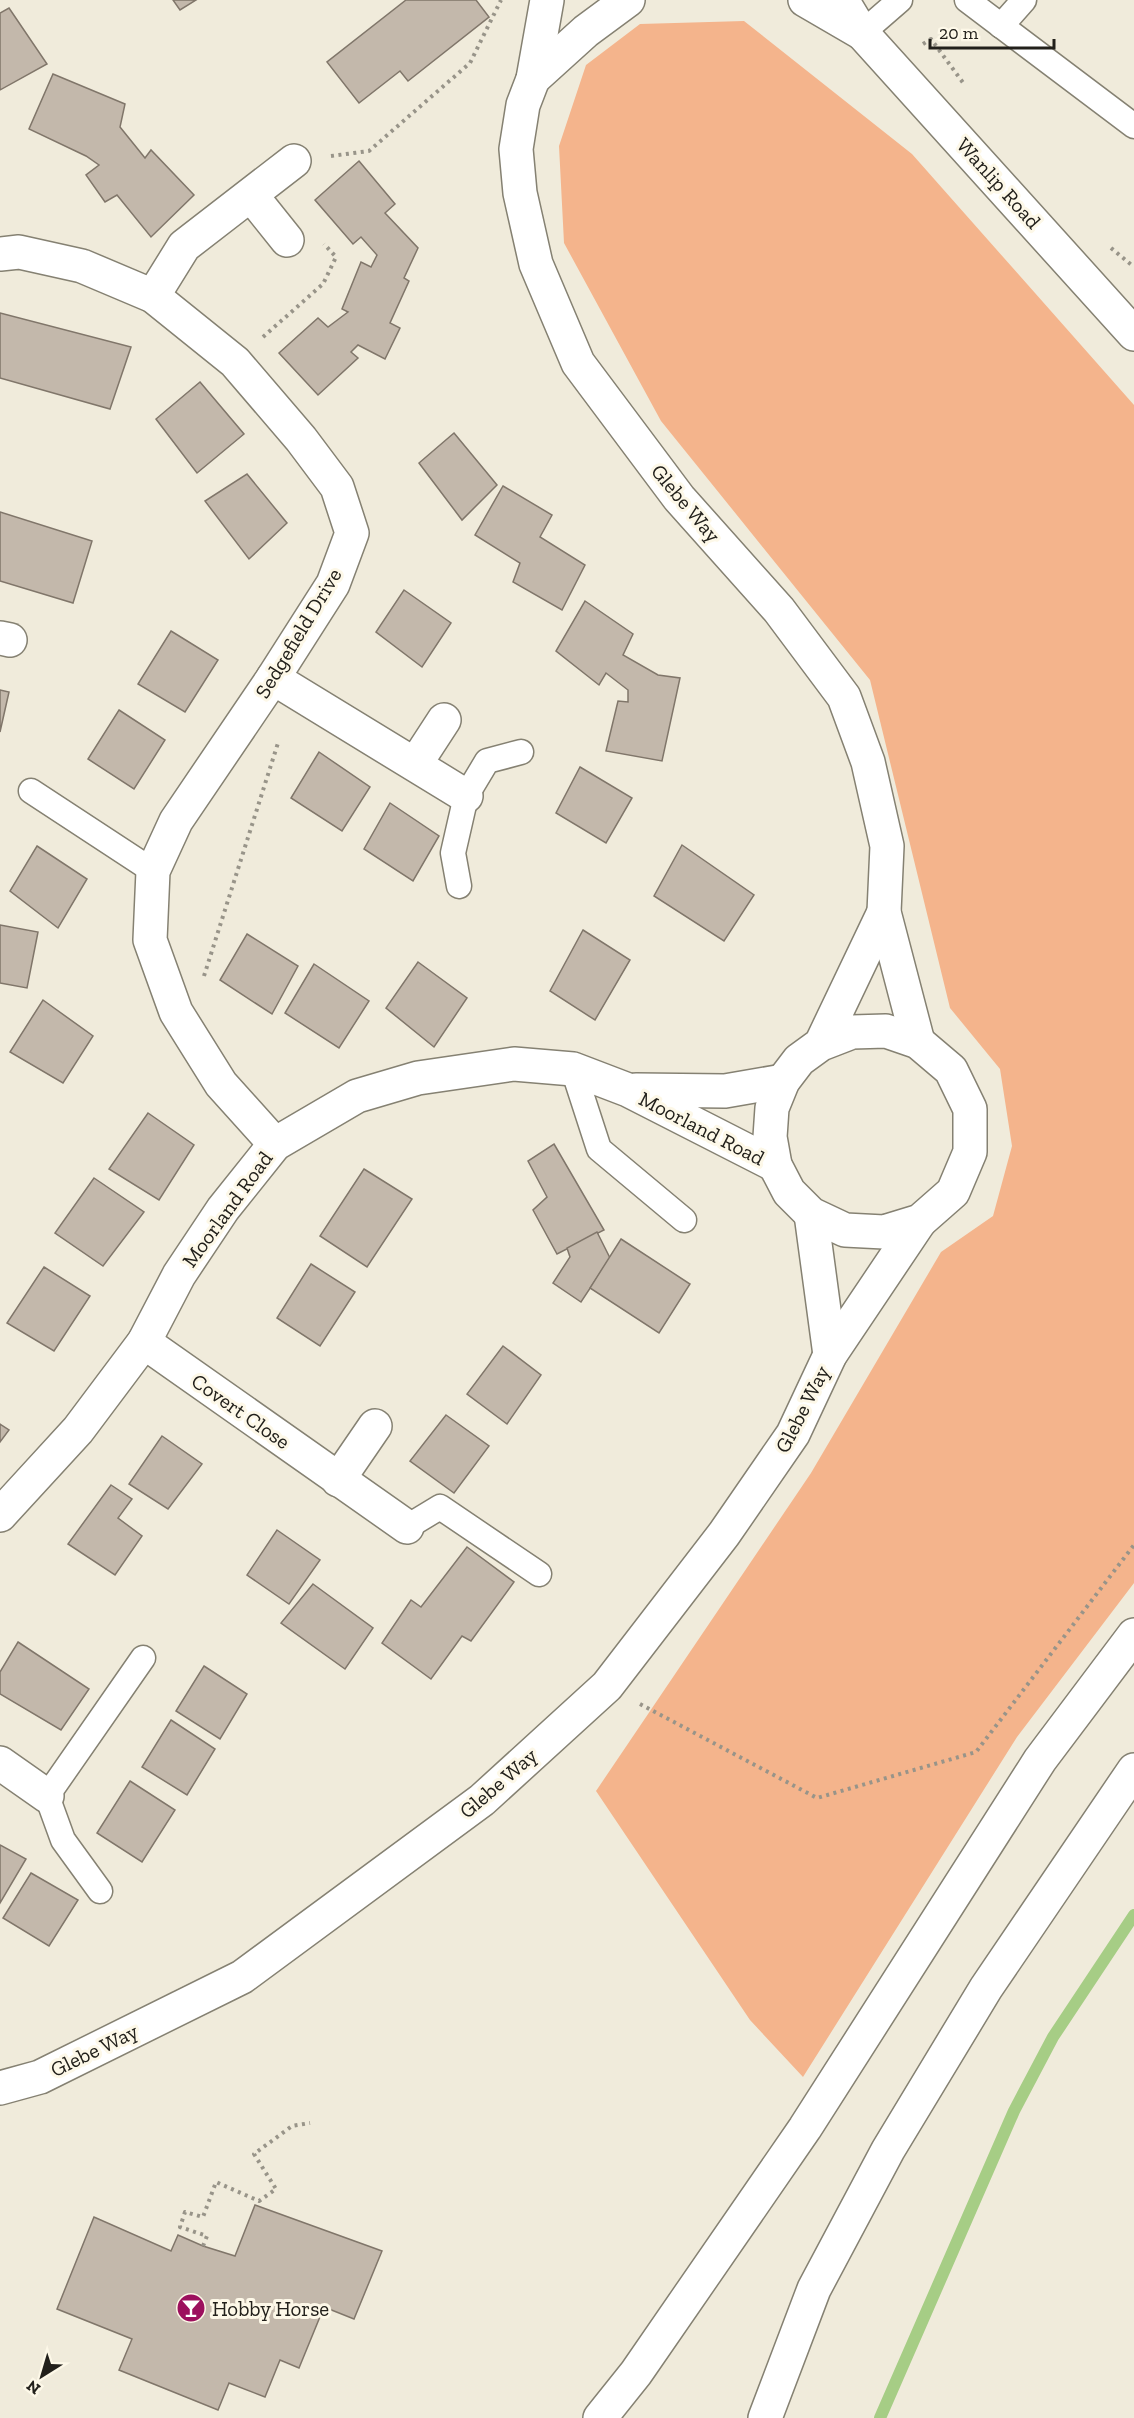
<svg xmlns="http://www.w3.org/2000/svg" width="1134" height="2418" font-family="'Zilla Slab',serif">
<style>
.green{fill:#f4b48c}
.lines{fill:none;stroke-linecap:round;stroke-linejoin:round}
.stream{stroke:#a6cd85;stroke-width:12}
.building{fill:#c3b8ab;stroke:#80766a;stroke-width:1.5}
.service-casing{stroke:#858172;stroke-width:27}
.minor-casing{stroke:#858172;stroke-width:36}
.tertiary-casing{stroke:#858172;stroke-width:36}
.trunk-casing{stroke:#858172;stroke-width:36}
.path{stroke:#989489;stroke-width:4;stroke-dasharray:3 4.5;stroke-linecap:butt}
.service{stroke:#fff;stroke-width:24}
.minor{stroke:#fff;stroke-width:33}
.tertiary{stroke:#fff;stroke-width:33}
.trunk{stroke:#fff;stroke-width:33}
.labels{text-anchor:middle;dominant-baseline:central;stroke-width:6;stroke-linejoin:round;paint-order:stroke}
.street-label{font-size:21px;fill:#22201b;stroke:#fdf8e8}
.poi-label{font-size:21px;fill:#22201b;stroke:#fdf8e8;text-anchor:start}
</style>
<rect width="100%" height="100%" fill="#f0ebdb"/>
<path class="green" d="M744,21L912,154L1134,405V1583L1017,1737L803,2077L750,2020L596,1791L811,1473L941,1252L993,1216L1012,1146L1000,1069L950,1008L870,680L661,421L564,243L559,146L586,65L640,24Z"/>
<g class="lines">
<path class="stream" d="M880,2418L1014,2111L1053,2037L1134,1915"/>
</g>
<g class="building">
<path d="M173,0H196L180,10Z"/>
<path d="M406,0H476L489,17L408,81L400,71L359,103L327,62Z"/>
<path d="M9,8L47,64L0,90V13Z"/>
<path d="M53,74L125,104L120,127L145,158L151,150L194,195L151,237L117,195L105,202L86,175L99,165L86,156L29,129Z"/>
<path d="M359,161L395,204L385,213L418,248L404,278L409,281L390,323L400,328L385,359L358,345L351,352L358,358L318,395L279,353L318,318L328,327L348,312L342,309L361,262L371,267L377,255L361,237L353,244L315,200Z"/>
<path d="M0,313L131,347L110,409L0,378Z"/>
<path d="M200,382L244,434L197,473L156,419Z"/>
<path d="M454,433L497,485L462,520L419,463Z"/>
<path d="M247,474L287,523L249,559L205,501Z"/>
<path d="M503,486L552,515L540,537L585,565L562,610L513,582L520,563L475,535Z"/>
<path d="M0,512L92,541L73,603L0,581Z"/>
<path d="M404,590L451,623L422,667L376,632Z"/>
<path d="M585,601L633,634L623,655L658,675L680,678L662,761L606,751L618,701L628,702V690L606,673L599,685L556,651Z"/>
<path d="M171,631L218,660L185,712L138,684Z"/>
<path d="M0,690L9,692L0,732Z"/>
<path d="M119,710L165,740L134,789L88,759Z"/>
<path d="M319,752L370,787L342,831L291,798Z"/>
<path d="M580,767L632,798L606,843L556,813Z"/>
<path d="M390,803L439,836L413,881L364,849Z"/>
<path d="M682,845L754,895L724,941L654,896Z"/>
<path d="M37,846L87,879L58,928L10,891Z"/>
<path d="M0,925L38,932L27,988L0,983Z"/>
<path d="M583,930L630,960L595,1020L550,991Z"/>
<path d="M247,934L298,966L272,1014L220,980Z"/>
<path d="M418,962L467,998L434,1047L386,1008Z"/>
<path d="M314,964L369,1001L339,1048L285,1013Z"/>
<path d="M43,1000L93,1036L63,1083L10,1052Z"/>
<path d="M148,1113L194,1145L159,1200L109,1169Z"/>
<path d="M554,1144L604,1230L557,1254L533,1210L547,1197L528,1161Z"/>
<path d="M364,1169L412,1199L367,1267L320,1236Z"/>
<path d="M94,1178L144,1212L103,1266L55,1233Z"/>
<path d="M597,1232L610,1258L581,1302L553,1283L570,1257L567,1248Z"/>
<path d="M621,1239L690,1284L659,1333L590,1288Z"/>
<path d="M311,1264L355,1292L320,1346L277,1318Z"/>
<path d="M44,1267L90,1296L54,1351L7,1323Z"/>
<path d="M503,1346L541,1375L507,1424L467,1394Z"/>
<path d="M446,1415L489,1446L454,1493L410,1461Z"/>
<path d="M0,1424L9,1430L0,1442Z"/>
<path d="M162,1436L202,1464L168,1509L129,1484Z"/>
<path d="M111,1485L132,1499L118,1518L142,1536L115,1575L68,1544Z"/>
<path d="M277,1530L320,1560L289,1604L247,1575Z"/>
<path d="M467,1547L514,1582L471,1641L462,1636L431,1679L382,1643L411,1600L421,1607Z"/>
<path d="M313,1584L373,1628L345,1669L281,1623Z"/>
<path d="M18,1642L89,1689L61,1730L0,1694V1672Z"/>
<path d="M204,1666L247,1694L220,1739L176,1711Z"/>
<path d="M171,1720L215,1749L187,1795L142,1767Z"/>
<path d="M130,1781L175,1810L142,1862L97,1833Z"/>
<path d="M0,1845L26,1859L0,1903Z"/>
<path d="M31,1873L78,1900L49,1946L3,1918Z"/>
<path d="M255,2205L382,2251L354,2319L324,2307L299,2368L280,2360L265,2397L229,2383L218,2410L119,2370L132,2339L57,2309L94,2217L171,2251L178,2235L203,2246L235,2256Z"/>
</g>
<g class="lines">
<g class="service-casing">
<g id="service">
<path d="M967,0L1134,126"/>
<path d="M1001,26L1024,0"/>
<path d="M862,33L900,0"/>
<path d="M31,791L153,871"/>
<path d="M459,886L453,853L466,796L487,761L521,752"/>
<path d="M573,1069L599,1149L684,1220"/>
<path d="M407,1527L440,1507L539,1574"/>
<path d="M100,1891L63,1840L47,1796L143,1658"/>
</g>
</g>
<g class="minor-casing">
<g id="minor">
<path d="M251,195L287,240"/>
<path d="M0,254L19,252L82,266L153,296L235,362L301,439L337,487L352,533L333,584L273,678L176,821L153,871L150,940L176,1012L221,1084L275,1144"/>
<path d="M153,296L184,246L294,161"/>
<path d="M0,638L10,640"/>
<path d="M273,678L466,796"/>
<path d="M416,763L444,720"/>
<path d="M636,1090L725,1091L783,1081"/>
<path d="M144,1342L407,1527"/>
<path d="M338,1480L375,1426"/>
<path d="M0,1515L78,1430L144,1342L179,1275L223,1209L275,1144L357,1096L418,1078L514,1064L573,1069L628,1090L775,1165"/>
<path d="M0,1763L47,1796"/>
</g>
</g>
<g class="tertiary-casing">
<g id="tertiary">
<path d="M547,0L533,79L523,105L516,149L520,193L536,264L578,363L679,498L779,610L844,697L868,762L887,846L884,912L918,1042"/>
<path d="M805,0L860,32"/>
<path d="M842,0L862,33L1134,334"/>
<path d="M533,79L586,31L628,0"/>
<path d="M821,1044L852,1032L886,1031L918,1042L951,1070L970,1109V1152L953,1192L920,1221L884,1232L845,1230L811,1214L789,1192L775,1165L770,1137L772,1108L783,1081L799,1060L821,1044L884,912"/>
<path d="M811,1214L830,1355"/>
<path d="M0,2088L40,2077L242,1977L482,1800L607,1686L724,1534L793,1434L830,1355L920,1221"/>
</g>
</g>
<g class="trunk-casing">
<g id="trunk">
<path d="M600,2418L636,2373L805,2128L1040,1760L1134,1635"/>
<path d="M765,2418L814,2289L888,2150L986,1988L1134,1770"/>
</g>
</g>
<g class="path">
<path d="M923,44L931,39L964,84"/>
<path d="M331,156L369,151L470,63L501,0"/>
<path d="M1111,248L1134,267"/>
<path d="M263,337L323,284L336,257L324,244"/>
<path d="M204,976L278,743"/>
<path d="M640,1704L817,1798L976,1752L1134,1545"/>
<path d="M203,2246L207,2236L180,2227L185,2212L203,2217L216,2182L259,2201L276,2189L254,2154L292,2126L310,2123"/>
</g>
<use href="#service" class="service"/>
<use href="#minor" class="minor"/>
<use href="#tertiary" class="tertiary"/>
<use href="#trunk" class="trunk"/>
</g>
<defs>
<g id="bar-disc" transform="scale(1.5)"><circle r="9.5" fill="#9c105e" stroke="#fdf8e8"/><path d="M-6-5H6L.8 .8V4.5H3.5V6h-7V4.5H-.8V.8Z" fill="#fff"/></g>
</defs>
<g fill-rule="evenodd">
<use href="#bar-disc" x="191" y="2308"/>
</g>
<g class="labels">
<g class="street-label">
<text transform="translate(999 183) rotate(48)">Wanlip Road</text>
<text transform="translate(686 503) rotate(50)">Glebe Way</text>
<text transform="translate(298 633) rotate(-59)">Sedgefield Drive</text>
<text transform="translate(702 1128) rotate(27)">Moorland Road</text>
<text transform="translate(227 1209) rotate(-54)">Moorland Road</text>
<text transform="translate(802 1409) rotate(-63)">Glebe Way</text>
<text transform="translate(241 1411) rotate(35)">Covert Close</text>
<text transform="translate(498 1783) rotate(-41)">Glebe Way</text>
<text transform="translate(94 2050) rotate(-26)">Glebe Way</text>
</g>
<g class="poi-label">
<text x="212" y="2308">Hobby Horse</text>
</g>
</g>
<g transform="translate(42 2376) rotate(217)" stroke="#fdf8e8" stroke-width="4.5" paint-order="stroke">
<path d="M0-4.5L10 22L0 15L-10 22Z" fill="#22201b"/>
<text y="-9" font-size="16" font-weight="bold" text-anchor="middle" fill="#22201b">N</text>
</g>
<path d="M930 39v9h124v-9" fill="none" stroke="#22201b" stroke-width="3"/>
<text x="939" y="39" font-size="18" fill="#22201b" stroke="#fdf8e8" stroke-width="4.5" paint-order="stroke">20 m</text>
</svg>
